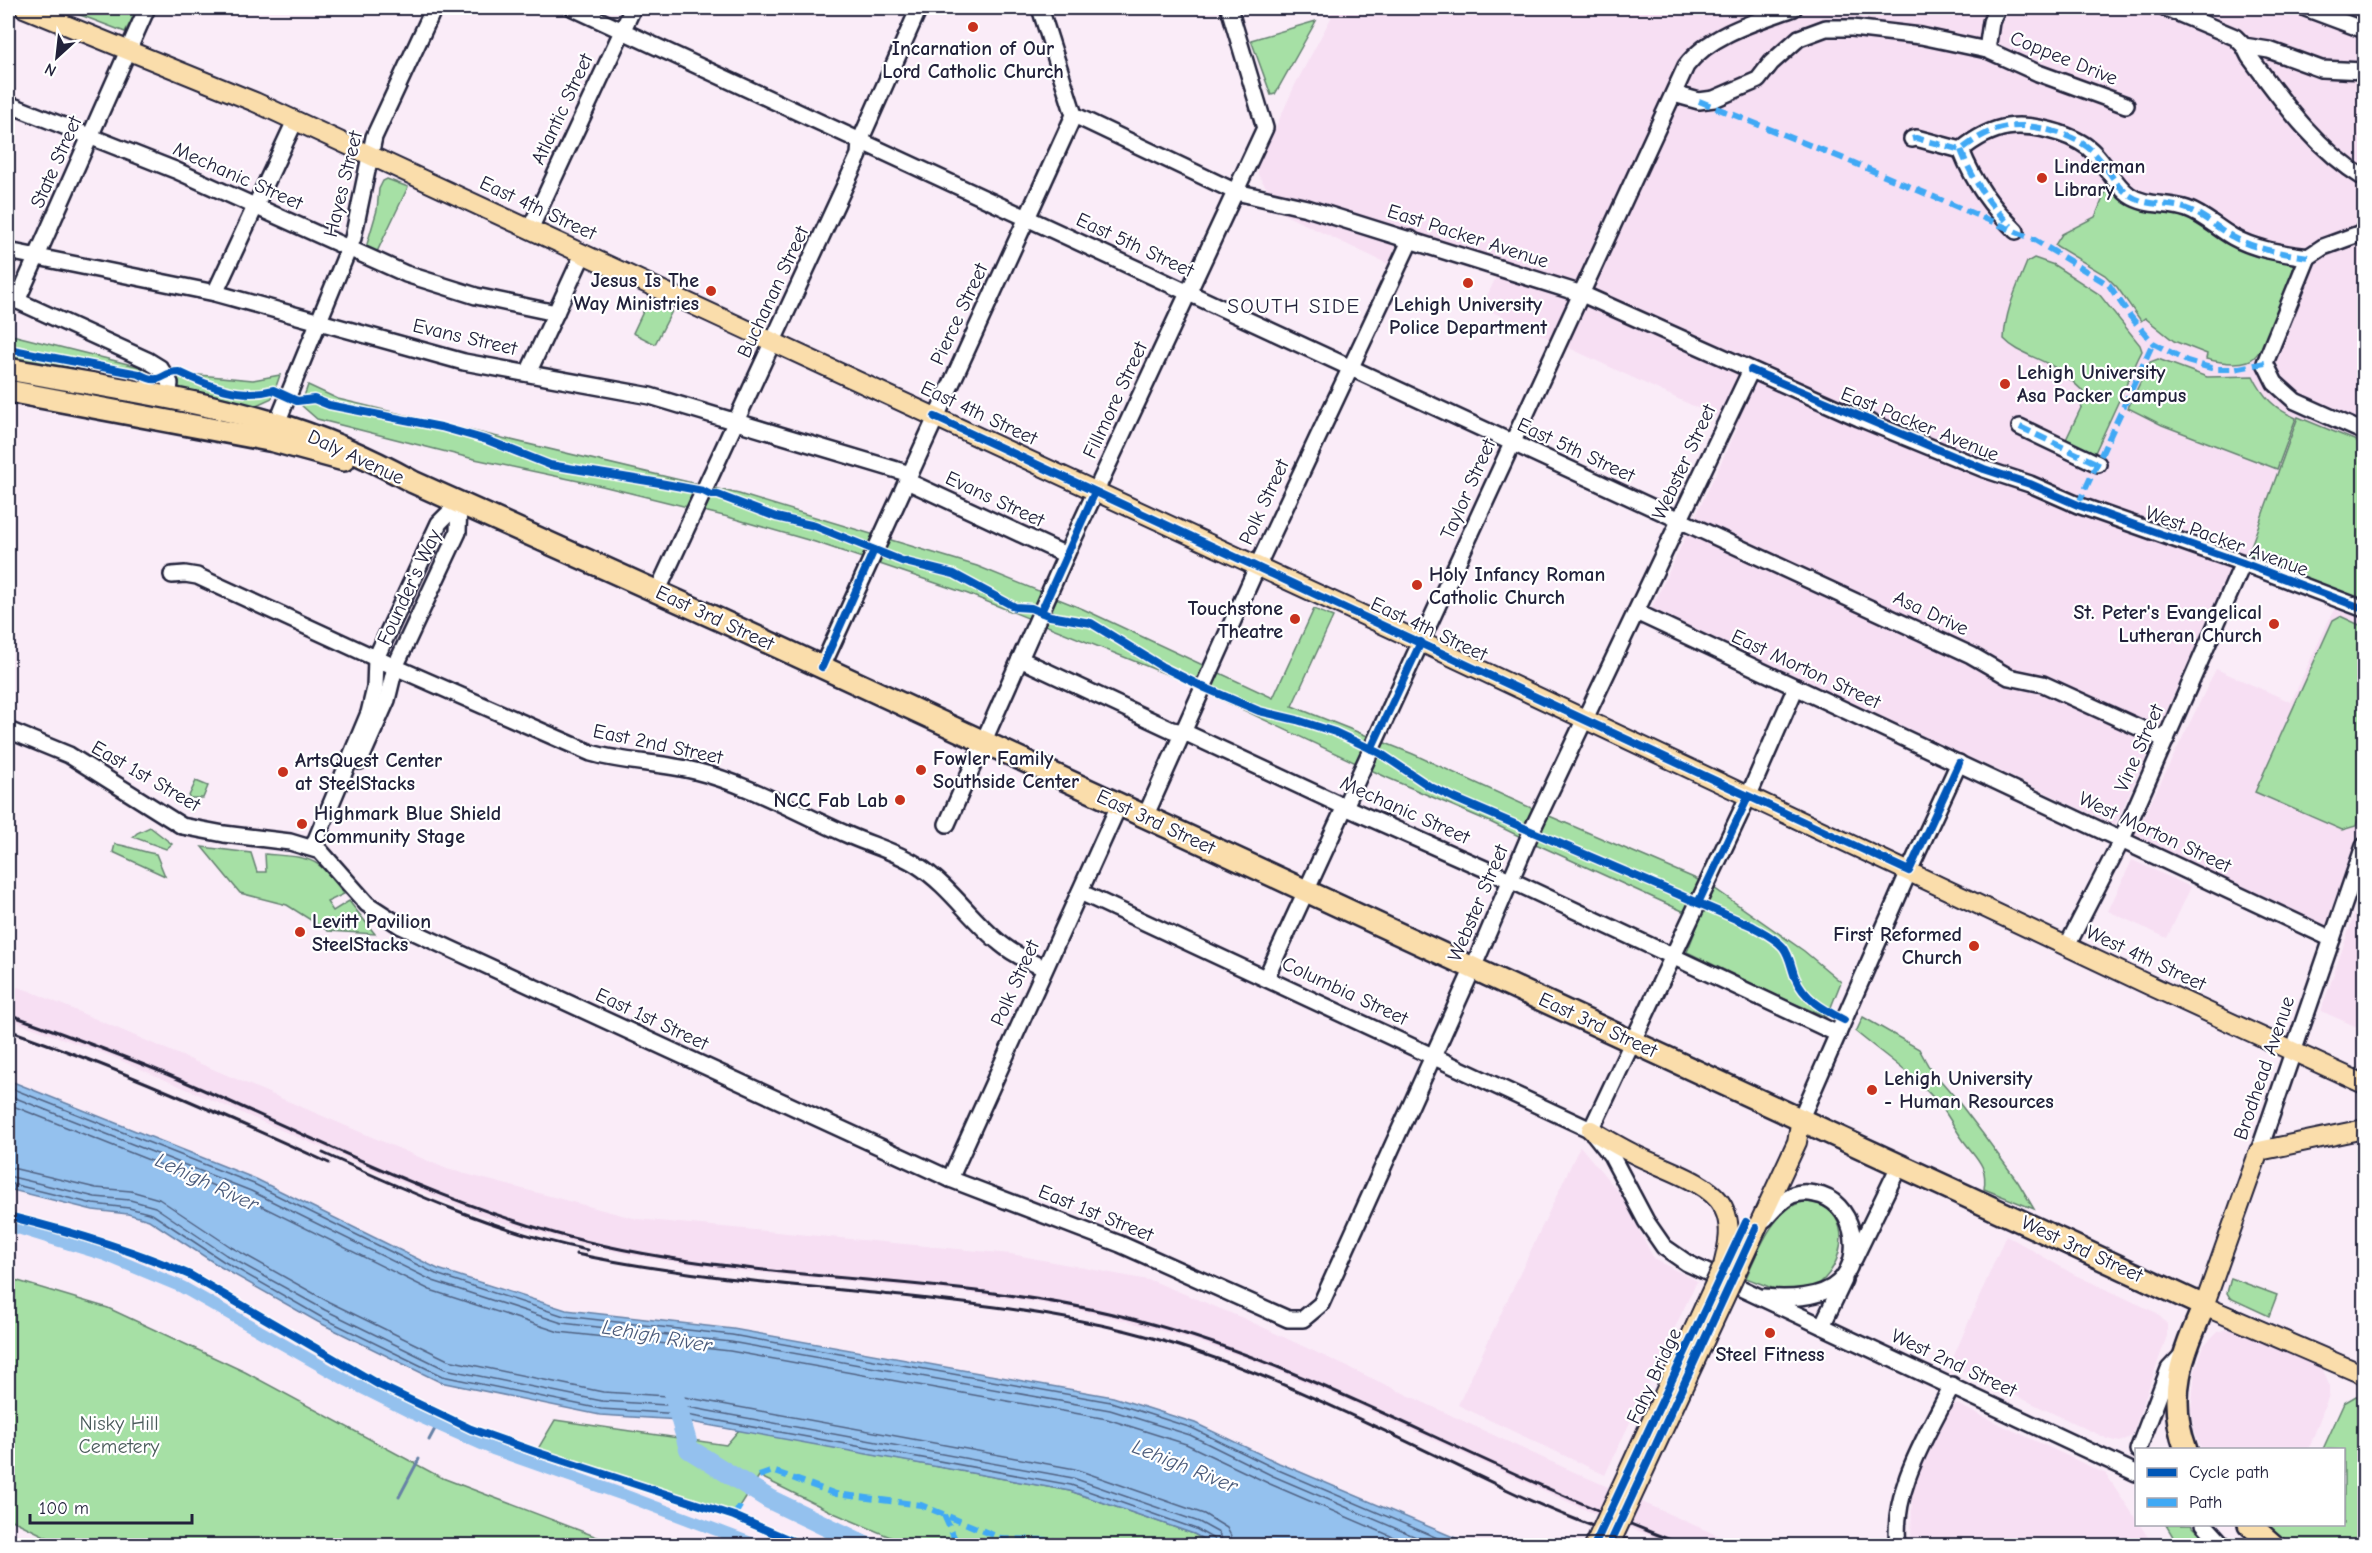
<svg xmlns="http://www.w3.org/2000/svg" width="2372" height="1553" font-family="'Comic Neue',sans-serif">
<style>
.built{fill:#f7dff3}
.green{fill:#a6e0a5;stroke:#648170;stroke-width:1.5}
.water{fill:#94c1ee;stroke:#6681a6;stroke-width:1.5}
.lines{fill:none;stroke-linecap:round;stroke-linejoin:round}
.shore{stroke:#506283;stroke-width:1.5}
.stream{stroke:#6681a6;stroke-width:3}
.canal{stroke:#94c1ee;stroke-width:12}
.river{stroke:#94c1ee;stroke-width:20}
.minor-casing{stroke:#22223b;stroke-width:20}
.major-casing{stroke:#22223b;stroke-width:22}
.highway-casing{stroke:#22223b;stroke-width:26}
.minor{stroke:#fff;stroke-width:15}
.major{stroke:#faddab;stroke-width:18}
.highway{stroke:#faddab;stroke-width:21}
.rail{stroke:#22223b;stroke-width:3}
.major-bridge-casing{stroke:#22223b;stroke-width:22;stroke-linecap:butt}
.major-bridge{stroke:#faddab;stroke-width:18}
.quiet{stroke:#3fa9f5;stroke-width:6;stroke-dasharray:12 6;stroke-linecap:butt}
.cycleway-casing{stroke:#fff;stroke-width:11}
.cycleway{stroke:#0057b8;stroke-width:8}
.poi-dot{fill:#c8321e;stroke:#fff;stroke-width:2}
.labels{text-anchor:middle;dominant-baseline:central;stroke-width:4.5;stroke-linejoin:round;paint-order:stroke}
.poi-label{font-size:20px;font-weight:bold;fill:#22223b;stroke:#fff;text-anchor:start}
.street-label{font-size:20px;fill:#22223b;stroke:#fff}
.park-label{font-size:20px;fill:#4a5b5b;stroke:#fff}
.neighbourhood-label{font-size:21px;letter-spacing:1.5px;fill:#22223b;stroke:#fff}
.water-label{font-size:21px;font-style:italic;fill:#4a5a7a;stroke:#fff}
</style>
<rect width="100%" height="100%" fill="#faecf8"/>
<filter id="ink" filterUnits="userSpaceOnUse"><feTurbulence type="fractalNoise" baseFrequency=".0167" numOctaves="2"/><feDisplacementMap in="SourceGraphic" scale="12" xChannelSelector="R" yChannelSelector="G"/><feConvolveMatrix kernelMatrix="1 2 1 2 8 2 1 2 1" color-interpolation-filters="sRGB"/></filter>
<g filter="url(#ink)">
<g class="built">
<path d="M1331,8H2364V595L2238,552L2115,825L1651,609L1738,427L1482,307L1496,277L1398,241L1388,264L1285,215L1258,175V166L1295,85L1331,18Z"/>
<path d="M2335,607L2364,618V817L2325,927L2134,837L2216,669L2291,702Z"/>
<path d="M2132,860L2191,887L2167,938L2108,911Z"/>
<path d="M2364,886V1030L2321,1011Z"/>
<path d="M8,984L30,991L447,1169L637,1219L1011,1254L1153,1281L1245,1319L1545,1459L1739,1545H1673L1586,1510L1331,1393L1249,1359L1184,1337L1111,1317L1041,1303L960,1292L721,1269L636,1256L573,1242L497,1221L454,1205L108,1055L8,1019Z"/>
<path d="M1580,1146L1621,1195L1654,1259L1697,1281L1605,1475L1458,1405Z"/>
<path d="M2006,1235L2073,1274L2157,1313L2167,1324V1336L2132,1436L2120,1442L2108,1439L1950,1365Z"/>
<path d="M2226,1329L2235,1330L2307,1360L2323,1370L2329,1385V1395L2309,1449H2201L2194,1428L2191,1410L2195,1371L2204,1345L2217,1332Z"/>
<path d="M1950,1401L2106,1474L2136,1519V1524L2140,1525L2153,1545L1911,1546L1912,1488Z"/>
</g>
<g class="green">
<path d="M62,8H139L125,32Z"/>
<path d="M1316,21L1275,94L1271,95L1251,40Z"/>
<path d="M387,179L408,187L375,256L365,251L377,210L379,189L383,181Z"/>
<path d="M2106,191L2112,194L2117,191L2173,211L2295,263C2289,283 2268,355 2248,361C2236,365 2218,362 2206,359L2207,354L2174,341L2145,318L2141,321L2117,287L2105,275L2055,245L2062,234L2095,217Z"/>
<path d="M2034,258L2054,265L2099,294L2140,345L2142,351L2138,359L2092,459L2063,446L2087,395C2075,384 2064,372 2050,365C2034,356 2016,352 2004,339C2005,311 2017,287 2027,262Z"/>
<path d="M649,299L672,311L655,344L633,333Z"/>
<path d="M8,334L156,371L253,380L280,375L272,398L250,408L8,363Z"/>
<path d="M2158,359L2207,377L2253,376C2263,397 2275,409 2296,418L2277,469L2162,425L2128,408L2150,362Z"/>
<path d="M308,385L338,399L739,494L977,566L1083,609L1273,698L1314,609L1333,617L1292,706L1413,754L1540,812L1708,884L1804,951L1841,982L1827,1017L1786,1000L1687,952L1700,919L1527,840L1488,821L1388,778L1171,676L968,594L815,542L728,517L602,486L470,458L317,419L301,405Z"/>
<path d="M2298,417L2364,444V600L2247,557Z"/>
<path d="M2340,616L2364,627V802L2356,826L2342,830L2255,792L2333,620Z"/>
<path d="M196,781L208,786L203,798H188Z"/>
<path d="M150,827L172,844L166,849L133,837L137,833Z"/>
<path d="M115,844C130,846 141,852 156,854L165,876L113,852Z"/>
<path d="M202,847L251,853L257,872H266L265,854C312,858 316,855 344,894L327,902L333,911L349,901L375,934L328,931L287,905L240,893Z"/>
<path d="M1863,1017L1919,1049L1929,1067L1954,1096L1983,1134L2018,1182L2034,1209L1984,1189C1988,1165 1976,1158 1963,1140C1956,1130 1950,1119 1943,1109C1920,1079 1885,1056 1856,1032Z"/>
<path d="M1804,1202C1868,1203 1840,1303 1785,1292C1772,1289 1758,1282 1746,1278C1757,1253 1775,1206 1804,1202Z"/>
<path d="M8,1278L108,1308L245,1372L440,1477L618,1545H63L8,1518Z"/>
<path d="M2231,1278L2277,1295L2269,1316L2230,1298L2227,1293Z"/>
<path d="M2356,1396H2364V1545H2290L2267,1525L2344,1524V1450L2323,1449L2344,1403Z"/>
<path d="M555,1420L726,1445L739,1430L1070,1491L1194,1534L1214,1545H909L836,1514L759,1476L734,1516L536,1452Z"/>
<path d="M2166,1525H2191L2212,1545H2178Z"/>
</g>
<path class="water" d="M8,1080L256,1179L438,1269L566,1310L733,1329L1113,1397L1195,1423L1279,1463L1472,1545H1214L1194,1534L1070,1491L680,1420L600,1415L440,1382L318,1322L219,1266L149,1220L128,1214L93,1210L8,1189Z"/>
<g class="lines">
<g class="shore">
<path d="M8,1087L254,1184L436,1274L564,1316L732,1335L1111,1402L1192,1428L1276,1469L1456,1546"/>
<path d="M8,1095L251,1191L433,1281L562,1323L731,1342L1110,1410L1190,1435L1273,1476L1437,1546"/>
<path d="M8,1104L247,1199L430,1290L559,1332L730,1351L1107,1419L1186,1444L1270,1484L1414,1546"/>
<path d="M8,1167L96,1188L131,1191L159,1199L231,1247L329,1302L448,1360L603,1392L684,1397L1075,1469L1204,1514L1227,1528L1231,1536L1232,1546"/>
<path d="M8,1176L95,1197L130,1200L155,1207L226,1255L325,1310L445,1369L602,1401L682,1406L1073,1478L1199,1522L1219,1533L1223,1546"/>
<path d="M8,1183L93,1204L129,1208L152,1214L223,1261L321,1317L442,1376L601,1409L681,1414L1071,1485L1196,1529L1214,1539L1216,1546"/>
</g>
<g class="stream">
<path d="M429,1440L437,1425"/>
<path d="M399,1497L419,1459"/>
</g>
<path class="canal" d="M8,1225L105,1255L182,1287L348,1381L418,1416L493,1449L624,1495L759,1546"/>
<path class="river" d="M674,1396L689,1449L769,1499L867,1546"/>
<g class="minor-casing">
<g id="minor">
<path d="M573,8L1971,655L2009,677L2043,684L2166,740"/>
<path d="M2166,8L2235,37L2244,46L2269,50L2321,69L2364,71"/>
<path d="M2305,8L2364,30"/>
<path d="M2244,46L2249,56C2283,102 2315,148 2364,178"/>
<path d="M1987,50L1991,22L1997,8"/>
<path d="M1674,94L1699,101L1714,99L1758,80L1771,63L1799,38L1826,28H1852L1921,36L1987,50L2038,73L2126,105"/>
<path d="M8,104L175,170L406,274L476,296L556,313"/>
<path d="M1074,115L1236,192L1307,208L1582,294L1859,418L1984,469L2030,484L2078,505L2243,563L2364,609"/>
<path d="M1912,139L1916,138L1961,150C1994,123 2020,121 2059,133C2071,137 2085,143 2094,153C2107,166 2114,184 2129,195C2146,207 2168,202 2187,209C2204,215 2217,228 2233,237C2256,250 2282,253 2308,257"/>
<path d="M1961,150C1974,183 1991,206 2016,231"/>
<path d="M530,229L633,8"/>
<path d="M2364,232L2323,247L2308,257L2265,363L2275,383L2295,401L2364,432"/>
<path d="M8,251L215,293L464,362L650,396L910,474"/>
<path d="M215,293L295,121"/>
<path d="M9,297L147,360L160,368L170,383L168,399"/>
<path d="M17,301L147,8"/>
<path d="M528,373L583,254"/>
<path d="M2020,427L2098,464"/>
<path d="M275,432L277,423L353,238L374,137L434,8"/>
<path d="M907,481L1066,555"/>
<path d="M172,575L185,574L197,576L395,667L591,753C625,763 660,762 695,771C748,784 796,812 846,834C870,845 895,851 917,865C950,886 970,919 1000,943C1013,954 1028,961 1044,968"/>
<path d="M657,592L859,155L860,141L919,8"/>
<path d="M1636,612L2332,939"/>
<path d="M1020,659L1172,730L1184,732L1345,807L1510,880L1838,1034"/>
<path d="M822,667L1074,115L1040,8"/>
<path d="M8,730L69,755L182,826L224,834L290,842L320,851L367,904L401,926L950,1179L1120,1244L1288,1319H1303L1321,1304L1473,968L1532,830L1751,370"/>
<path d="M360,761L387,700L395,667L458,532L459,503"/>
<path d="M1145,817L1257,567L1411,239"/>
<path d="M947,824L1066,555L1265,128L1229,8"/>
<path d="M313,847L369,713L375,688L376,658L439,523L459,503"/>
<path d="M1080,892L1591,1130L1611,1155L1646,1221L1664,1247L1687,1263L2136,1473"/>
<path d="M2067,946L2122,839L2243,563"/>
<path d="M1266,978L1686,66C1710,34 1758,21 1794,8"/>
<path d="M1801,1118L1909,871L1959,763"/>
<path d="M1591,1130L1748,797L1796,687"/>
<path d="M2259,1151L2364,846"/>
<path d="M950,1179L1119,805"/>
<path d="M1854,1259L1900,1164"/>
<path d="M1764,1297C1786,1299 1822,1299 1839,1282C1866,1256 1853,1200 1815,1194C1807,1192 1800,1192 1792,1195C1781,1200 1773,1210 1765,1219"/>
<path d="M1822,1326L1844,1280"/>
<path d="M2138,1450L2169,1369L2184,1353"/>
<path d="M2204,1524L2224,1546"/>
<path d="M1898,1546C1891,1489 1928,1434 1952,1385"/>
</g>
</g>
<g class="major-casing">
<g id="major">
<path d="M24,8L255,102L1421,642L2149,985L2364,1084"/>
<path d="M2364,1129L2259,1151L2204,1306L2364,1375"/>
<path d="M1591,1130C1605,1138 1618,1146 1632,1153C1657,1167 1710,1181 1723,1207C1733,1226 1728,1246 1723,1266"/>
<path d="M1736,1273L1797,1142L1801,1118"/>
</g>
</g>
<g class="highway-casing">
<g id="highway">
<path d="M8,369C95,385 185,397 271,422C320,436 368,457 413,482L720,620L2204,1306C2182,1356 2166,1395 2186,1450"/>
<path d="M8,391L274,441L344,460"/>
<path d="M2249,1524L2274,1546"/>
</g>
</g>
<use href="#minor" class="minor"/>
<use href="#major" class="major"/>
<use href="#highway" class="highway"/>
<g class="rail">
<path d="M8,1014C67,1035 125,1056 183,1081C304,1133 426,1196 554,1233C737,1285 932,1271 1117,1315C1228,1341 1330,1388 1433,1436C1517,1475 1600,1513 1686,1546"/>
<path d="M8,1030C118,1068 223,1115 329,1163"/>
<path d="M323,1153C409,1192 495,1231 587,1250"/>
<path d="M576,1254C677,1275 780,1284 883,1294C965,1303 1047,1311 1127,1331C1262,1365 1384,1432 1510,1491C1554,1512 1600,1529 1646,1546"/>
</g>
<g class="major-bridge-casing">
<g id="major-bridge">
<path d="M1594,1546L1723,1266"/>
<path d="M1609,1546L1736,1273"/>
</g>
</g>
<use href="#major-bridge" class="major-bridge"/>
<g class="quiet">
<path d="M1699,101L1847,160L2033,239L2109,285L2130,316L2153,343L2187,361L2214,369H2234L2265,363"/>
<path d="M1912,139L1916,138L1961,150C1994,123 2020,121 2059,133C2071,137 2085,143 2094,153C2107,166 2114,184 2129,195C2146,207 2168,202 2187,209C2204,215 2217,228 2233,237C2256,250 2282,253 2308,257"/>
<path d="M1961,150C1972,179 1989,204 2011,226"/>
<path d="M2020,427L2098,464"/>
<path d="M2078,505L2153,343"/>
<path d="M759,1476L773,1471L836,1494L921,1505L1003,1539L1051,1540L1074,1546"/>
<path d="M944,1515L958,1546"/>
<path d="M734,1516L743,1501"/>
</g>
<g class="cycleway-casing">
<g id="cycleway">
<path d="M8,349L139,374C164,387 159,372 179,372C208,386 241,399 273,390L297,401L314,399L329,405L441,427L487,440L550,465L660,483L703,491L711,495H718L776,517L815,526L902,561L954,574L1015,607L1031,608L1050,616L1091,623L1161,666L1203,687L1259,711L1297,720L1335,732L1380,753L1429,786L1454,798L1752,926C1762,932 1775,938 1783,947C1790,956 1791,967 1795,977C1804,999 1824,1010 1844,1020"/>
<path d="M1751,370L1984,469L2030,484L2078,505L2243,563L2364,609"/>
<path d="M935,417L1909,871L1959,763"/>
<path d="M1041,612L1095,492"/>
<path d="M822,667L874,550"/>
<path d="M1371,749L1421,642"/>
<path d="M1698,903L1748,797"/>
<path d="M8,1216C69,1231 131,1249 190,1275L381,1386L471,1429L536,1452L734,1516L804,1546"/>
<path d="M1594,1546L1746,1222"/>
<path d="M1609,1546L1756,1228"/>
</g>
</g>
<use href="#cycleway" class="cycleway"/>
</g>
</g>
<g class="poi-dot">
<circle cx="973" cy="27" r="6"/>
<circle cx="2042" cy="178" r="6"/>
<circle cx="1468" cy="283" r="6"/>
<circle cx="711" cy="291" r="6"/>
<circle cx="2005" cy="384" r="6"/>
<circle cx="1417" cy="585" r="6"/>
<circle cx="1295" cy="619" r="6"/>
<circle cx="2274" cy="624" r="6"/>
<circle cx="921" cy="770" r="6"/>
<circle cx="283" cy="772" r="6"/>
<circle cx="900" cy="800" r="6"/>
<circle cx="302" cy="824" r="6"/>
<circle cx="300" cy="932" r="6"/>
<circle cx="1974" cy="946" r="6"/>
<circle cx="1872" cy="1090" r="6"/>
<circle cx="1770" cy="1333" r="6"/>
</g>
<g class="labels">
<g class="poi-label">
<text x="973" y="48" text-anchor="middle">Incarnation of Our<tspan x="973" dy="23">Lord Catholic Church</tspan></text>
<text x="2054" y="166">Linderman<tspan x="2054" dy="23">Library</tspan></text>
<text x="699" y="280" text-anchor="end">Jesus Is The<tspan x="699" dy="23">Way Ministries</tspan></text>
<text x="1468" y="304" text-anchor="middle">Lehigh University<tspan x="1468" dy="23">Police Department</tspan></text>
<text x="2017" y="372">Lehigh University<tspan x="2017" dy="23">Asa Packer Campus</tspan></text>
<text x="1429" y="574">Holy Infancy Roman<tspan x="1429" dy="23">Catholic Church</tspan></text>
<text x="1283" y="608" text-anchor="end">Touchstone<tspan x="1283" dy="23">Theatre</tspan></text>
<text x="2262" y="612" text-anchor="end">St. Peter's Evangelical<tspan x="2262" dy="23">Lutheran Church</tspan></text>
<text x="933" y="758">Fowler Family<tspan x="933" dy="23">Southside Center</tspan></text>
<text x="295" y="760">ArtsQuest Center<tspan x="295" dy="23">at SteelStacks</tspan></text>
<text x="888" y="800" text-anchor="end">NCC Fab Lab</text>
<text x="314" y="813">Highmark Blue Shield<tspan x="314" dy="23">Community Stage</tspan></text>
<text x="312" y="921">Levitt Pavilion<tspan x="312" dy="23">SteelStacks</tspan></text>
<text x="1962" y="934" text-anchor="end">First Reformed<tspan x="1962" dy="23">Church</tspan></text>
<text x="1884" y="1078">Lehigh University<tspan x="1884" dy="23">- Human Resources</tspan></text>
<text x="1770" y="1354" text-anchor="middle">Steel Fitness</text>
</g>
<g class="street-label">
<text transform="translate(2064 58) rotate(22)">Coppee Drive</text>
<text transform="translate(562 109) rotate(-65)">Atlantic Street</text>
<text transform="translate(56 162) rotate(-66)">State Street</text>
<text transform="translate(238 176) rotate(24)">Mechanic Street</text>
<text transform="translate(343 184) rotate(-76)">Hayes Street</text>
<text transform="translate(538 208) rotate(25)">East 4th Street</text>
<text transform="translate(1468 236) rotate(18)">East Packer Avenue</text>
<text transform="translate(1135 245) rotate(25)">East 5th Street</text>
<text transform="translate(773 292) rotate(-65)">Buchanan Street</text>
<text transform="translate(959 314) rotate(-65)">Pierce Street</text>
<text transform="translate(465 337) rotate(13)">Evans Street</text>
<text transform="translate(1115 400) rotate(-65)">Fillmore Street</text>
<text transform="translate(979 413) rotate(25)">East 4th Street</text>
<text transform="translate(1920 424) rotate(22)">East Packer Avenue</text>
<text transform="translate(1576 450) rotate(25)">East 5th Street</text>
<text transform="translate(356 457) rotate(25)">Daly Avenue</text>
<text transform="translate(1684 462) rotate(-65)">Webster Street</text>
<text transform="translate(1468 489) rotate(-66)">Taylor Street</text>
<text transform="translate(995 499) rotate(25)">Evans Street</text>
<text transform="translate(1264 502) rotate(-65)">Polk Street</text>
<text transform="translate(2227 541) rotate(20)">West Packer Avenue</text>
<text transform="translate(409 587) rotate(-65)">Founder's Way</text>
<text transform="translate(1931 613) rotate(25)">Asa Drive</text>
<text transform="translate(715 618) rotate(25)">East 3rd Street</text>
<text transform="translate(1429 629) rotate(25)">East 4th Street</text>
<text transform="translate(1806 669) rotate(25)">East Morton Street</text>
<text transform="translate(658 744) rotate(12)">East 2nd Street</text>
<text transform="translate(2139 748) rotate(-66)">Vine Street</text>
<text transform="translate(146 776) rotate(30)">East 1st Street</text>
<text transform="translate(1405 810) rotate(24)">Mechanic Street</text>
<text transform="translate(1156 822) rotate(25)">East 3rd Street</text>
<text transform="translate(2155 832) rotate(25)">West Morton Street</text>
<text transform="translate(1478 903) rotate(-67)">Webster Street</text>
<text transform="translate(2146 958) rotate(25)">West 4th Street</text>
<text transform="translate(1015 983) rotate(-66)">Polk Street</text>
<text transform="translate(1345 991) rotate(25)">Columbia Street</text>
<text transform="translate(652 1019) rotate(25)">East 1st Street</text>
<text transform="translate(1598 1025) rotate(25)">East 3rd Street</text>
<text transform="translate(2264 1068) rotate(-71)">Brodhead Avenue</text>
<text transform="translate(1096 1213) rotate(22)">East 1st Street</text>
<text transform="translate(2082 1249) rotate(25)">West 3rd Street</text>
<text transform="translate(1954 1363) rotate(25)">West 2nd Street</text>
<text transform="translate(1654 1376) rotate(-65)">Fahy Bridge</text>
</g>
<g class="park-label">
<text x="119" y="1423">Nisky Hill<tspan x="119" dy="23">Cemetery</tspan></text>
</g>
<g class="neighbourhood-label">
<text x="1294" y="306">SOUTH SIDE</text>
</g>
<g class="water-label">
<text transform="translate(207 1182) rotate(25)">Lehigh River</text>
<text transform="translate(657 1336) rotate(10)">Lehigh River</text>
<text transform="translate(1185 1466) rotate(22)">Lehigh River</text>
</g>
</g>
<rect width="2372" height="1553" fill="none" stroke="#fff" stroke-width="30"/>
<rect x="15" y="15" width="2342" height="1523" fill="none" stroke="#22223b" stroke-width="2" filter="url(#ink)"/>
<rect x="2135" y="1448" width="210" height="78" fill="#ffffff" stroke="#a7a7b1" stroke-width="1.5"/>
<rect x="2147" y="1468" width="30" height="9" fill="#0057b8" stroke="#a7a7b1" stroke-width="1.5"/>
<text x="2189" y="1478" font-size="18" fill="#22223b">Cycle path</text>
<rect x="2147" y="1498" width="30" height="9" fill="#3fa9f5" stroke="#a7a7b1" stroke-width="1.5"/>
<text x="2189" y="1508" font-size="18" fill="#22223b">Path</text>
<g transform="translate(57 57) rotate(207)" stroke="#ffffff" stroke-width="4.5" paint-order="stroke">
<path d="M0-4.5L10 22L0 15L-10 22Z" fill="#22223b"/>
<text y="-9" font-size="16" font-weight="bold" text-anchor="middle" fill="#22223b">N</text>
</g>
<path d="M30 1514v9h162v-9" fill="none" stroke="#22223b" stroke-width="3"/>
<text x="39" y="1514" font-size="18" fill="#22223b" stroke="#ffffff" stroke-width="4.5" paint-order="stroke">100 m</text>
</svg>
